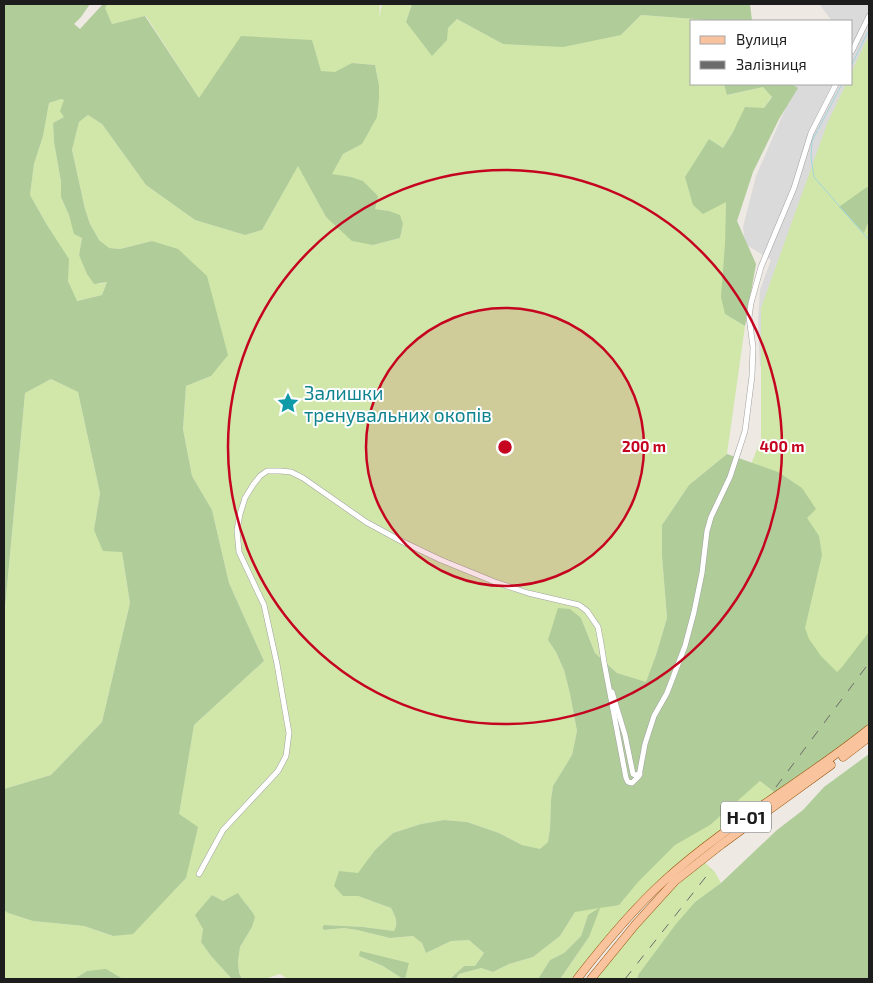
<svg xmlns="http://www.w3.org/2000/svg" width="873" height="983" font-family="'Exo 2',sans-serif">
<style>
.residential{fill:#dbdada}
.grass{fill:#d1e7aa}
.forest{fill:#afcc99;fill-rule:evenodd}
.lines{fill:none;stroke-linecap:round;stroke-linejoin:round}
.stream{stroke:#a4d6db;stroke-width:1}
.minor-casing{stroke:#a1a1a1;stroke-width:6}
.primary-casing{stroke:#924f04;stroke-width:9}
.minor{stroke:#fff;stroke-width:5}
.primary{stroke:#f9c49d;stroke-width:8}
.rail{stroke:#6b6b6b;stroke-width:1;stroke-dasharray:10 10;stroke-linecap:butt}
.ring{fill:none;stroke:#c50520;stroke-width:2.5}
.labels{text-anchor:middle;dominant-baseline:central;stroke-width:4;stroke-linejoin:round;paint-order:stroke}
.shield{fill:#fff;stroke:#616161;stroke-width:1}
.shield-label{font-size:18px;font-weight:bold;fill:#1d1d1d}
.culture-label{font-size:19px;fill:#0d838f;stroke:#fff;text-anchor:start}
.centre{fill:#c50520;stroke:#fff;stroke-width:2.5}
.ring-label{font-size:15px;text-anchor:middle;font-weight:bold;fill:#c50520;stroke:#fff;stroke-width:4;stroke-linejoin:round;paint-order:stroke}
</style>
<rect width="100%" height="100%" fill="#eee9e3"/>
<path class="residential" d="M819,4H869V170L798,369L760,366L758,321L760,290L771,260L745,244L743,227L756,176L796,84H852V21H832Z"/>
<g class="grass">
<path d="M107,4H380L379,18L382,4H412L406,22L448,28L457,19L503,44L621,35L641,15L722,21H692V84H724L728,95L763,87L772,96L764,108L733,132L723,148L709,139L726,202L725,314L745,326L727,454L689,485L662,525V556L667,618L656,655L646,683L617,673L595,653L581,618L548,640L556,652L564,670L570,694L577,731L572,755L553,786L551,799L550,829L548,842L540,850L522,845L499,833L467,822L444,820L421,824L393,833L375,850L343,896H358L391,908C395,916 399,922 394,931L363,927L324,925L322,928L324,930L344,928L357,930L390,938L413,936L422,943L426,953L451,941L469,940L484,953L475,966H464L450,979H405L408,963L359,956L383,966L403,979H286V978L280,974L265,979H242L239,973L238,962L240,947L252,927L251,909L244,903L238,894L223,901L212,895L196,915L203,929L201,942L211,956L232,979H123L106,970L87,971L74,979H4V910L8,913L33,921L84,926L112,936L133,933L186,878L178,815L194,725L264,661L229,583L212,510L192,476L183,429L186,386L211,376L152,241L120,249L108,248L99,240L90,224L85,209L72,150L79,122L88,115L102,124L146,185L195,220L245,235L262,230L298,165L326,217L373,245L400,238L403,224L389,211L375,209L351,177L331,175L343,154L362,144L379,99V85L375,65L352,63L335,73L321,71L199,98L146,16L112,24L104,7Z"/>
<path d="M869,35V638L754,786L760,781L778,795L665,880L576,979H560L589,937L588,915L581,936L564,953L550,960L538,979H456L459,974L481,968L493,972L509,964L533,957L560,936L575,912L761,439V308L827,124L846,84H852V71Z"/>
<path d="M61,99L64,100V117L53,123L54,142L61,182V197L69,215L82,238L79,255L100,284L107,282L102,295L76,301L68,281V259L47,225L30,195L34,164L43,136L49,103Z"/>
<path d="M51,379L78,392L100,493L94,530L122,552L130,603L102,722L51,775L4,789V619L25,393Z"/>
<path d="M704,862L715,872L721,883L695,902L638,975L637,979H595L636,927L673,889Z"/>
</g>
<g class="forest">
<path d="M4,4H90L81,17L74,24L80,29L103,4H107L105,8L112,24L145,16L199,98L241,36L312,40L321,71L335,72L352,63L375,65L379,85V99L377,117L362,144L343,154L332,174L351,177L363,181L378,196L375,209L389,211L400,215L403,224L400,238L373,245L352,241L326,217L298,166L262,230L245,235L195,220L146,185L102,124L88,115L79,122L72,150L85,209L90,224L99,240L109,248L120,249L152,241L178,249L207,276L228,355L211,376L186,386L183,429L192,476L212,510L229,583L264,661L194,725L179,814L198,827L186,878L133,934L113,936L84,926L33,921L8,913L4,910V789L51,775L102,722L130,603L122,552L103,551L94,530L100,493L78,392L51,379L25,393L4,619ZM61,99L64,100L60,111L64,117L53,123L54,142L61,182V197L69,215L74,234L82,238L79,255L87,274L94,284L107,282L102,295L77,301L68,281L69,259L47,225L30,195L34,164L43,136L49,103Z"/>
<path d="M412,4H750L752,21H722L641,15L621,35L563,47L503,44L457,19L448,28L447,40L432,56L406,22Z"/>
<path d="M724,84H792L798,88L779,119L753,172L737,221L756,264L745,326L725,314L721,297L725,244L726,202L703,214L693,205L685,177L709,139L723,148L733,132L745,107L764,108L772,97L763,87L727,95Z"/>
<path d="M867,187L869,189V220L864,233L839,207Z"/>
<path d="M727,454L778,472L802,488L816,509L807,518L819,536L822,555L805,628L809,639L821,656L837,672L842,667L869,632V729L778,795L760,781L710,825L675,845L638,882L619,905L600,908L589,937L560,979H538L550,960L564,953L581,936L588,915L599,908L575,912L560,936L533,957L509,964L493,972L481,968L459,974L456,979H450L464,966H475L484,953L469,940L451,941L426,953L422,943L413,936L390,938L357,930L344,928L324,930L322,928L324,925L363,927L394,931C399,922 395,916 391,908L358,896H343L334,886L339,871L358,873L375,850L393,833L421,824L444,820L467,822L499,833L522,845L540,849L548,842L550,829L551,799L553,786L572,755L577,731L570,694L564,670L556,652L548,640L558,608L570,609L581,618L595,653L617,673L646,682L656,655L667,618L662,556V525L689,485Z"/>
<path d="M869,754V979H637L638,975L676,924L695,902L721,883L777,830L803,810L824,787Z"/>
<path d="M238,893C243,902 251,908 255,917L252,927L240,947L238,962L239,973L242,979H232L211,956L201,942L203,929L195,915L212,895L223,901Z"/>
<path d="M360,951L409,963L405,979H403L383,966L359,956Z"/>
<path d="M106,969L123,979H74L87,971Z"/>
</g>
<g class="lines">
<g class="stream">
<path d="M852,64L869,30"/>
<path d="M842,84L812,141L811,157L814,177L869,240"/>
</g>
<g class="minor-casing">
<g id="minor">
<path d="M852,51L869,16"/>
<path d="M612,692L625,735L633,774L635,775L640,774"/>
<path d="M199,874L223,830L278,771L286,756L289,733L277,664L264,605L239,552L237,530L240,514L245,498L253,485L260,476L267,471H280L291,472L303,478L366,522L399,540L441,560L495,582L528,593L579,605L587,611L598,627L601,643L604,662L626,778L628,782L632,783L639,776L645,744L654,716L667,693L685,646L694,612L702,573L707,531L711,517L730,477L745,431L752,376L753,347L749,317L751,303L761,267L794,188L811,133L836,84"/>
</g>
</g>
<g class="primary-casing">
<g id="primary">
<path d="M843,757L869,737"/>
<path d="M577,979C604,944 632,910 665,880C728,823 803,782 869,729"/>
<path d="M591,979L635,925L675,881L722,844L831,765"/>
</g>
</g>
<use href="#minor" class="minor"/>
<use href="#primary" class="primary"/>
<g class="rail">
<path d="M776,787L869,663"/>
<path d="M625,979L712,869"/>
</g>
</g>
<circle cx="505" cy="447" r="139" fill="#c50520" fill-opacity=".12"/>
<g class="ring">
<circle cx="505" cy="447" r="139"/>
<circle cx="505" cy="447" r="277"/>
</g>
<defs>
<g id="sight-bare" transform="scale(1.725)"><path d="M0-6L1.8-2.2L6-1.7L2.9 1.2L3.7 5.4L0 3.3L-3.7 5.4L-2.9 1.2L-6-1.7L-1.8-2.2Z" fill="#0f9aa8" stroke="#fff" stroke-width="2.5" paint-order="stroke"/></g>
</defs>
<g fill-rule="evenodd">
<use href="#sight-bare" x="288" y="403"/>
</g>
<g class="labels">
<rect class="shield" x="721" y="801.5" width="50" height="31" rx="4"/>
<g class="shield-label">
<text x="746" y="817">Н-01</text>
</g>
<g class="culture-label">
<text x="304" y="392">Залишки<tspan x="304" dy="22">тренувальних окопів</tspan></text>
</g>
</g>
<circle cx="505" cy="447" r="8" class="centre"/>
<g class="ring-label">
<text x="644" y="452">200 m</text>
<text x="782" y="452">400 m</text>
</g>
<rect width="873" height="983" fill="none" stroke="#1d1d1d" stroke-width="10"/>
<rect x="690" y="20" width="162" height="65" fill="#ffffff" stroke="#a5a5a5"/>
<rect x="700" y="36" width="25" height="8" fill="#f9c49d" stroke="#a5a5a5"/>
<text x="736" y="45" font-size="15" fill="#1d1d1d">Вулиця</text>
<rect x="700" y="61" width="25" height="8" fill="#6b6b6b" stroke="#a5a5a5"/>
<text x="736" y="70" font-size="15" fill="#1d1d1d">Залізниця</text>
</svg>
